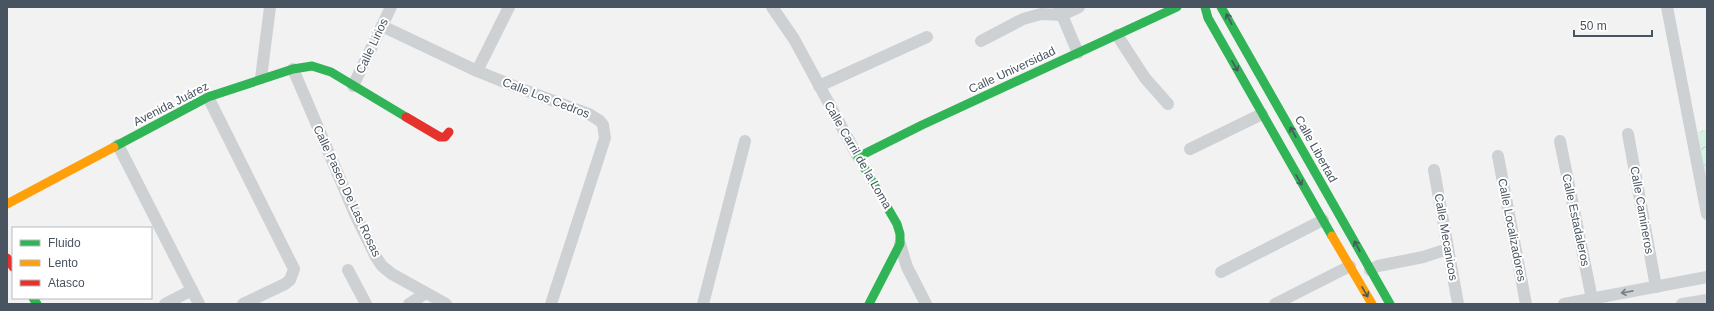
<svg xmlns="http://www.w3.org/2000/svg" width="1714" height="311" font-family="Helvetica,sans-serif">
<style>
.park{fill:url(#park-crowns)}
.lines{fill:none;stroke-linecap:round;stroke-linejoin:round}
.street{stroke:#ced1d3;stroke-width:12}
.fast{stroke:#30b455;stroke-width:9}
.slow{stroke:#ff9f0a;stroke-width:9}
.jam{stroke:#e5322d;stroke-width:9}
.oneway{stroke:#47595f}
.oneway2{stroke:#778088}
.labels{text-anchor:middle;dominant-baseline:central;stroke-width:4;stroke-linejoin:round;paint-order:stroke}
.street-label{font-size:12px;fill:#485460;stroke:#fff}
</style>
<defs>
<pattern id="park-crowns" width="20" height="18" patternUnits="userSpaceOnUse"><rect width="20" height="18" fill="#d6f3e2"/><path d="M2 6a3 3 0 1 1 6 0M12 15a3 3 0 1 1 6 0" fill="none" stroke="#b9d2c4"/></pattern>
</defs>
<rect width="100%" height="100%" fill="#f3f2f2"/>
<path class="park" d="M1707,129V190L1698,132Z"/>
<g class="lines">
<g class="street">
<path d="M772,7L794,39L858,157"/>
<path d="M1667,7L1707,214"/>
<path d="M1059,8L1078,53"/>
<path d="M382,26L477,71L519,88L589,114L600,121L603,125L605,138L551,304"/>
<path d="M1117,35L1145,78L1168,104"/>
<path d="M981,41L1023,19L1041,14L1062,15L1079,7"/>
<path d="M293,69L355,214L376,257L382,266L392,274L446,304"/>
<path d="M477,71L509,7"/>
<path d="M261,78L270,7"/>
<path d="M353,86L391,7"/>
<path d="M819,86L927,37"/>
<path d="M208,97L294,269L290,280L285,284L243,304"/>
<path d="M1628,134L1656,287"/>
<path d="M1560,141L1592,299"/>
<path d="M118,145L199,304"/>
<path d="M1190,149L1262,114"/>
<path d="M1498,156L1526,304"/>
<path d="M1434,170L1458,304"/>
<path d="M900,244L907,267L926,304"/>
<path d="M348,270L366,304"/>
<path d="M1370,270L1378,266L1423,257L1448,249"/>
<path d="M1221,272L1323,220"/>
<path d="M165,304L192,290"/>
<path d="M409,304L426,293"/>
<path d="M703,304L745,141"/>
<path d="M1275,304L1350,266"/>
<path d="M1564,304L1707,277"/>
<path d="M1682,304L1707,300"/>
</g>
<g class="fast">
<path d="M1205,7L1208,18L1332,236"/>
<path d="M1221,7L1390,304"/>
<path d="M114,147L208,97L293,69L312,66L331,72L406,117"/>
<path d="M33,298L37,304"/>
<path d="M869,304L900,244V234L897,224L858,157L922,125L1177,7"/>
</g>
<g class="slow">
<path d="M7,204L114,147"/>
<path d="M1332,236L1372,304"/>
</g>
<g class="jam">
<path d="M406,117L440,137H445L449,132"/>
<path d="M7,258L13,267"/>
</g>
</g>
<defs><path id="oneway-shaft" d="M-6 0H5M1.5-3L5.5 0L1.5 3" fill="none" stroke-width="1.6" stroke-linecap="round" stroke-linejoin="round"/></defs>
<g class="oneway">
<use href="#oneway-shaft" transform="translate(1229 19) rotate(-118)"/>
<use href="#oneway-shaft" transform="translate(1235 66) rotate(60)"/>
<use href="#oneway-shaft" transform="translate(1293 132) rotate(-119)"/>
<use href="#oneway-shaft" transform="translate(1299 180) rotate(60)"/>
<use href="#oneway-shaft" transform="translate(1357 246) rotate(-119)"/>
<use href="#oneway-shaft" transform="translate(1365 292) rotate(60)"/>
</g>
<use class="oneway2" href="#oneway-shaft" transform="translate(1627 292) rotate(169)"/>
<g class="labels">
<g class="street-label">
<text transform="translate(372 46) rotate(-65)">Calle Lirios</text>
<text transform="translate(1012 70) rotate(-25)">Calle Universidad</text>
<text transform="translate(546 98) rotate(21)">Calle Los Cedros</text>
<text transform="translate(171 104) rotate(-27)">Avenida Juárez</text>
<text transform="translate(1316 149) rotate(61)">Calle Libertad</text>
<text transform="translate(858 155) rotate(60)">Calle Carril de la Loma</text>
<text transform="translate(347 191) rotate(65)">Calle Paseo De Las Rosas</text>
<text transform="translate(1642 210) rotate(80)">Calle Camineros</text>
<text transform="translate(1576 220) rotate(78)">Calle Estadaleros</text>
<text transform="translate(1512 230) rotate(79)">Calle Localizadores</text>
<text transform="translate(1446 237) rotate(80)">Calle Mecanicos</text>
</g>
</g>
<rect width="1714" height="311" fill="none" stroke="#485460" stroke-width="16"/>
<rect x="12" y="227" width="140" height="72" fill="#ffffff" stroke="#b6bbbf"/>
<rect x="20" y="240" width="20" height="6" fill="#30b455" stroke="#b6bbbf"/>
<text x="48" y="247" font-size="12" fill="#485460">Fluido</text>
<rect x="20" y="260" width="20" height="6" fill="#ff9f0a" stroke="#b6bbbf"/>
<text x="48" y="267" font-size="12" fill="#485460">Lento</text>
<rect x="20" y="280" width="20" height="6" fill="#e5322d" stroke="#b6bbbf"/>
<text x="48" y="287" font-size="12" fill="#485460">Atasco</text>
<path d="M1574 30v6h78v-6" fill="none" stroke="#485460" stroke-width="2"/>
<text x="1580" y="30" font-size="12" fill="#485460" stroke="#ffffff" stroke-width="3" paint-order="stroke">50 m</text>
</svg>
